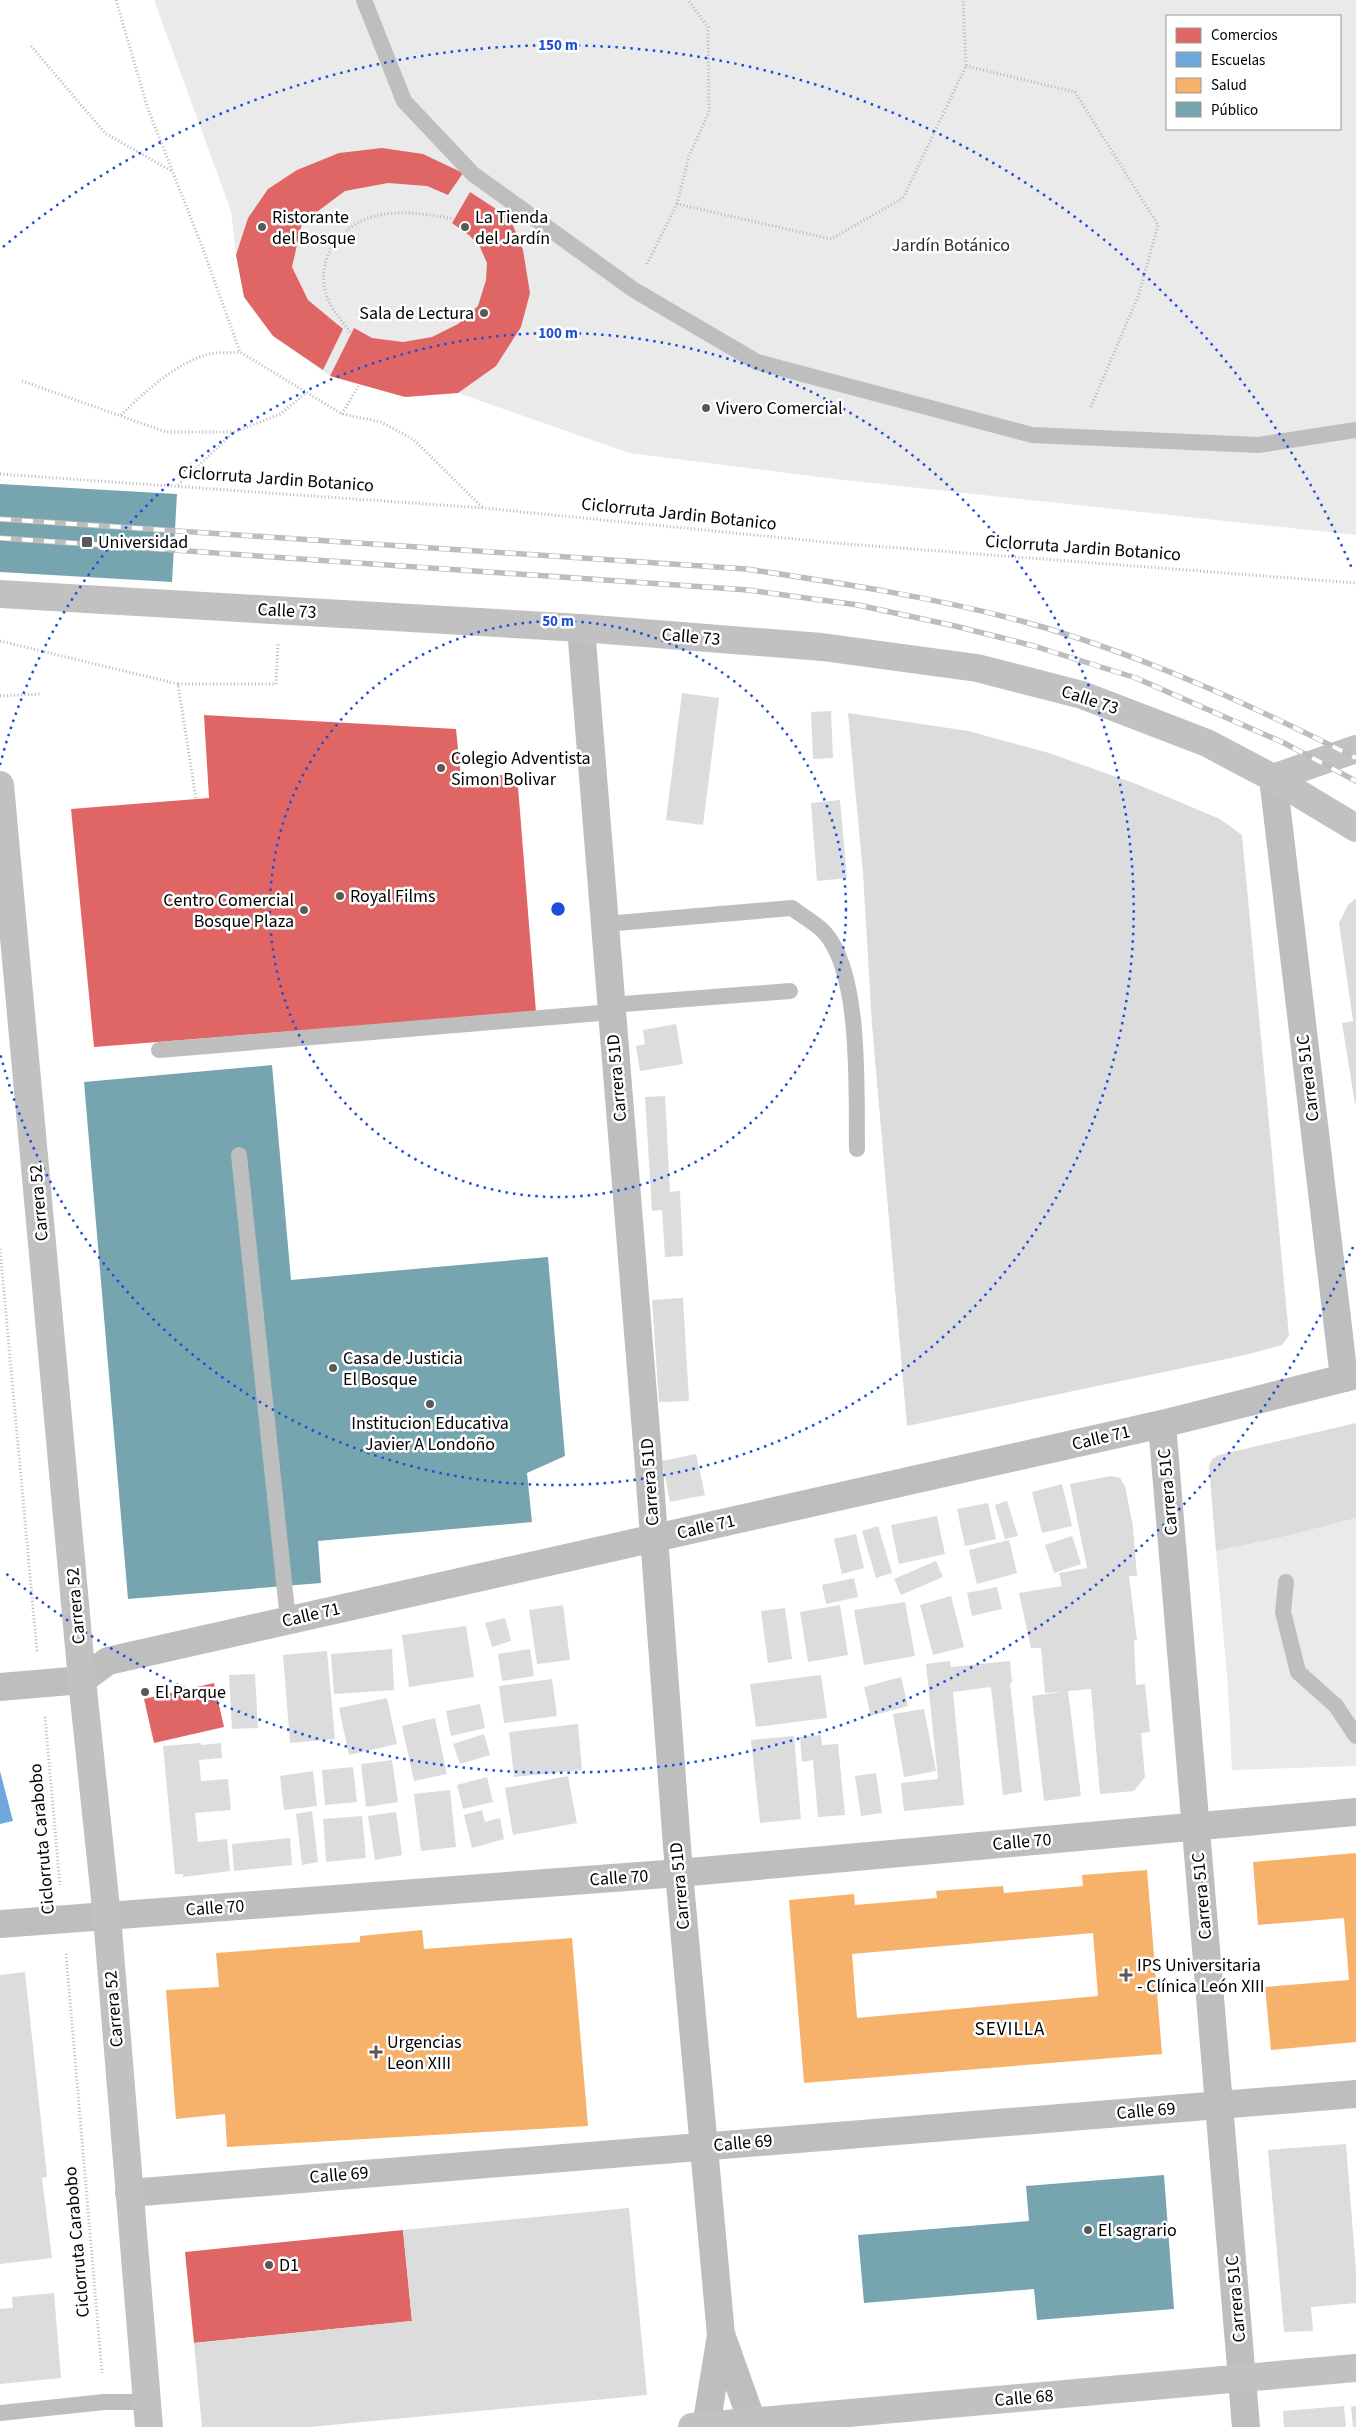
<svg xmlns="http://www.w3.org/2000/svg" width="1356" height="2427" font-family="'Source Sans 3',sans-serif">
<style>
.green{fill:#eaeaea;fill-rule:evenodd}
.shops{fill:#e06666}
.schools{fill:#6fa8dc}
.health{fill:#f6b26b;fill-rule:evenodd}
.public{fill:#76a5af}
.building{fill:#dcdcdc}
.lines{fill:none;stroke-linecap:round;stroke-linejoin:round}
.path{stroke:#b8b8b8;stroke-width:3;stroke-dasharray:1 2.5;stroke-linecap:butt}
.lane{stroke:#bebebe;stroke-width:16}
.street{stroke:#bebebe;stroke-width:28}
.secondary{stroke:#c1c1c1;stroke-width:28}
.rail-casing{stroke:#bdbdbd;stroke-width:5.5}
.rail{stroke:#fff;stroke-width:4;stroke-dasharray:11;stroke-linecap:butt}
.ring{fill:none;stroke:#1d4ed8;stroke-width:2.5;stroke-dasharray:2.5 5}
.poi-dot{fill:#595959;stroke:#fff;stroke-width:2}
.labels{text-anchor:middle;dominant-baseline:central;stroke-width:5;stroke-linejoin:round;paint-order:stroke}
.poi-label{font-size:18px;fill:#000;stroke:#fff;text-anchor:start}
.park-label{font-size:18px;fill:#2f2f2f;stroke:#fff}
.street-label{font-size:18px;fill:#000;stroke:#fff}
.neighbourhood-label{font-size:19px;letter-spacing:1px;fill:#000;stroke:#fff}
.centre{fill:#1d4ed8;stroke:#fff;stroke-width:2.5}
.ring-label{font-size:15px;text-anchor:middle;font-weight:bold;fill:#1d4ed8;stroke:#fff;stroke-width:5;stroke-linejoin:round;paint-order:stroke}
</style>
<rect width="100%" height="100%" fill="#fff"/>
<g class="green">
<path d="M154,0H1356V535L835,479L629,453L458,393L405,397L330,376L273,336L236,255L231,211ZM1167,16H1340V129H1167Z"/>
<path d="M1356,1518V1766L1232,1770L1228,1687L1216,1551L1287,1536Z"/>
</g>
<g class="shops">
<path d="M382,148L423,154L463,173L448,195L427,186L388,183L345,191L302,223L292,267L308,300L343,329L323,370L273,336L244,297L236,255L248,218L268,189L297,170L339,153Z"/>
<path d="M470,192L510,218L523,250L530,293L521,327L496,366L458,393L405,397L330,376L354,328L372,338L403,342L432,337L458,324L478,306L486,280L487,263L480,247L469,235L452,223Z"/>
<path d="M204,715L456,729L461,778L517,774L536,1012L94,1047L71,809L209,798Z"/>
<path d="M214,1683L224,1727L154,1743L144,1699Z"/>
<path d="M403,2230L412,2321L194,2343L185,2252Z"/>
</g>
<path class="schools" d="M0,1771L13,1821L0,1824Z"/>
<g class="health">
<path d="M1356,1853V2042L1271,2050L1265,1987L1349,1980L1344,1918L1258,1925L1253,1862Z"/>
<path d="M1147,1870L1162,2054L804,2083L789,1900L854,1894L855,1905L937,1898L936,1891L1003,1886L1004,1893L1083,1886L1082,1875ZM1093,1933L1098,1996L857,2018L852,1954Z"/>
<path d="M422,1930L424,1949L572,1938L588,2126L227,2147L225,2114L176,2119L166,1990L219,1987L216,1953L360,1942V1936Z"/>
</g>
<g class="public">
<path d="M0,484L177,494L172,582L0,572Z"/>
<path d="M272,1065L291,1280L548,1257L565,1456L527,1473L532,1522L318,1541L321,1583L128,1599L84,1082Z"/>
<path d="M1164,2175L1174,2309L1037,2320L1034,2289L864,2303L858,2235L1029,2221L1026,2186Z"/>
</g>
<g class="building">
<path d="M682,693L719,698L703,825L666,820Z"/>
<path d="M831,711L833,758L813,759L811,712Z"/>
<path d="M848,713L968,731L1049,753L1139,785L1220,819L1242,835L1289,1336L1282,1345L1245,1355L907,1426L872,1025L863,873Z"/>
<path d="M840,800L847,878L817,881L811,803Z"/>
<path d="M1356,898V1103L1355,1104L1342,1023L1353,1021L1339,923L1348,905Z"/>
<path d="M676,1024L683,1064L640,1071L636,1046L645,1044L643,1030Z"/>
<path d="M665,1096L670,1192L680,1191L683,1256L665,1257L662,1210L652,1211L645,1097Z"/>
<path d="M683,1298L689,1401L659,1402L652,1300Z"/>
<path d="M1356,1423V1518L1287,1536L1216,1551L1209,1466L1212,1459L1219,1455Z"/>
<path d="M696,1454L705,1495L670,1502L662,1461Z"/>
<path d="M1111,1476L1120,1478L1125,1486L1133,1527L1137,1576H1129L1137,1640H1134L1136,1685L1145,1684L1150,1732L1141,1733L1145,1777L1134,1791L1100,1794L1091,1689L1068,1691L1081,1796L1044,1801L1032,1696L1061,1692L1045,1693L1041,1648H1031L1019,1593L1062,1586L1059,1573L1087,1568L1070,1484Z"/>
<path d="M1062,1484L1072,1526L1042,1533L1032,1492Z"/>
<path d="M1007,1501L1018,1536L1005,1539L995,1505Z"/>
<path d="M988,1503L996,1539L965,1546L957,1509Z"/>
<path d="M937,1516L945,1554L899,1564L891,1525Z"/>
<path d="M878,1526L892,1573L876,1578L862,1531Z"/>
<path d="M856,1534L864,1568L842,1574L834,1539Z"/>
<path d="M1072,1536L1081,1564L1054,1573L1045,1545Z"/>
<path d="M1009,1540L1017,1573L977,1584L969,1550Z"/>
<path d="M936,1561L943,1577L901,1595L894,1579Z"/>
<path d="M854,1578L858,1597L826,1604L822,1585Z"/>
<path d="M997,1587L1002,1609L972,1616L967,1593Z"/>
<path d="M951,1596L964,1647L933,1655L920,1605Z"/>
<path d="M905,1602L915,1656L864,1665L854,1610Z"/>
<path d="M563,1605L570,1660L537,1664L529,1610Z"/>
<path d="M840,1605L848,1655L808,1662L800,1612Z"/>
<path d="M785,1608L792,1659L768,1663L761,1611Z"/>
<path d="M505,1618L511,1641L492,1647L485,1623Z"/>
<path d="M466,1626L474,1677L409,1687L402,1635Z"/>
<path d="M392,1649L394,1690L334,1694L331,1654Z"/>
<path d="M530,1649L534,1676L502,1681L498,1654Z"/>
<path d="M327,1651L335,1739L290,1743L283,1655Z"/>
<path d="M950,1661L951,1667L1010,1661L1012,1683H1010L1022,1792L1003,1795L991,1687L953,1692L964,1805L904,1811L901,1783L938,1779L926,1664Z"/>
<path d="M255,1674L258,1728L232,1729L229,1675Z"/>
<path d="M821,1675L827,1718L756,1727L750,1684Z"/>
<path d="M901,1677L908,1706L871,1716L864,1687Z"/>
<path d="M552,1679L557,1716L504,1723L499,1686Z"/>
<path d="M387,1698L397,1744L349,1755L339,1708Z"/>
<path d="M480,1704L485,1728L451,1736L446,1711Z"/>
<path d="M924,1709L936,1771L904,1777L893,1714Z"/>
<path d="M435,1718L447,1774L414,1781L402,1726Z"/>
<path d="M578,1724L582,1770L514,1777L509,1732Z"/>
<path d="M484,1734L490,1755L460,1764L453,1744Z"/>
<path d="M821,1735L822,1745L838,1744L845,1815L818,1817L813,1760L802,1762L800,1737Z"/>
<path d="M794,1736L801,1819L760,1823L751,1740Z"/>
<path d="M201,1743V1745L221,1743L222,1758L199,1760L201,1781L228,1779L231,1810L195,1813L198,1842L227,1839L230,1871L183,1877V1874H175L163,1746Z"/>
<path d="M392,1760L398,1802L366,1807L361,1764Z"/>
<path d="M353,1767L357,1802L325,1805L322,1770Z"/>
<path d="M313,1771L317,1806L284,1810L280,1776Z"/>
<path d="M876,1773L882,1813L861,1816L855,1776Z"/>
<path d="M568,1776L577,1823L513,1835L505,1788Z"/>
<path d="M487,1777L493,1802L463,1809L457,1785Z"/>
<path d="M450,1790L456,1847L421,1851L414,1794Z"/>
<path d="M482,1810L485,1822L500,1818L504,1839L472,1848L464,1815Z"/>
<path d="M312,1811L318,1862L302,1865L296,1814Z"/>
<path d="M396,1812L402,1855L375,1860L368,1816Z"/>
<path d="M362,1816L366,1858L326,1862L323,1819Z"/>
<path d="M290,1838L292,1865L234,1871L232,1844Z"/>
<path d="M25,1972L47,2177L42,2178L52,2258L0,2264V1975Z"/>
<path d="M1346,2144L1356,2271V2303L1311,2307L1313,2331L1284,2332L1268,2150Z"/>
<path d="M629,2208L647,2395L310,2427H202L194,2343L412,2321L403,2230Z"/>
<path d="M54,2293L61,2378L0,2384V2309L13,2308L12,2297Z"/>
<path d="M1344,2406L1346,2427H1284L1283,2411Z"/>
<path d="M1356,2406V2427H1353L1351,2407Z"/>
</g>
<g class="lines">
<g class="path">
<path d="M116,0L148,109L203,249L240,352L342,414L381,422L414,440L483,508"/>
<path d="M31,46L105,133L173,172"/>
<path d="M966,66L1075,92L1158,225L1139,294L1090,409"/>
<path d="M677,204L689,156L709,112L708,27L688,0"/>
<path d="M647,264L677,204L831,239L903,198L966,66L963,0"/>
<path d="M350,332C343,322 333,311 328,300C312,258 342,220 385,214C408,211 432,215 454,219"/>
<path d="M22,381L166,432H235L280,414L306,393"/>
<path d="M342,414L359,385"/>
<path d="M121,415C145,392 175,363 209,354C219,352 230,353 240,352"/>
<path d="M0,474L483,508L834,543L1356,583"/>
<path d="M178,485L234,432"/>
<path d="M0,641L178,684L196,799"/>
<path d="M178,684H276L278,644"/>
<path d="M0,696L41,694"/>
<path d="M0,1249L37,1651"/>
<path d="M45,1717L60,1885"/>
<path d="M66,1954L102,2373"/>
</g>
<g class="lane">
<path d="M364,0L404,101L473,174L634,290L757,362L1032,435L1258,445L1356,430"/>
<path d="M605,924L792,908C802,916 817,924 825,933C862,975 856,1094 857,1149"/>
<path d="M611,1005L790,991"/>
<path d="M159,1050L612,1012"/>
<path d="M239,1155L288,1620"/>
<path d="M1286,1582L1283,1612L1298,1672L1336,1706L1356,1736"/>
<path d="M0,2413L104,2402H146"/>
</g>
<g class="street">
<path d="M581,628L648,1456L679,1873L721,2335L706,2427"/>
<path d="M1273,778L1344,1378"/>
<path d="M1162,1424L1246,2427"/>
<path d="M0,1687L82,1680L108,1661L1162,1424L1356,1375"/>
<path d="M0,1924L679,1873L1356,1812"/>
<path d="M129,2193L1356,2094"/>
<path d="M722,2337L754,2427"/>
</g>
<g class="secondary">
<path d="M0,594L581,628L822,647L977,668L1082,695L1207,743L1273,778L1356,828"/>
<path d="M1273,778L1356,749"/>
<path d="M0,785L82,1680L107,1917L149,2427"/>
<path d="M692,2427L1356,2368"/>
</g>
<g class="rail-casing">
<g id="rail">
<path d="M0,519L746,569C840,583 933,597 1025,622C1140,654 1249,704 1356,758"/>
<path d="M0,538L748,590L858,605L955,626L1034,646L1136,678L1284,743L1356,781"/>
</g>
</g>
<use href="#rail" class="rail"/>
</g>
<g class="ring">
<circle cx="558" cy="909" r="288"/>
<path d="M0 765A576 576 0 1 1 0 1053"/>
<path d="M1353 1247A864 864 0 0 1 3 1571M3 247A864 864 0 0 1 1353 571"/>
</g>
<g class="poi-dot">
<circle cx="262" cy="227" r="5"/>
<circle cx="465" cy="227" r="5"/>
<circle cx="484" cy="313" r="5"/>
<circle cx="706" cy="408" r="5"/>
<rect x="81" y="536" width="12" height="12" rx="2.5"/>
<circle cx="441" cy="768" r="5"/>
<circle cx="340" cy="896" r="5"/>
<circle cx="304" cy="910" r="5"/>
<circle cx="333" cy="1368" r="5"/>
<circle cx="430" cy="1404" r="5"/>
<circle cx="145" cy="1692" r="5"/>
<path d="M1123.5 1967.5h5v5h5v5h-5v5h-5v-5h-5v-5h5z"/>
<path d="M373.5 2044.5h5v5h5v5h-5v5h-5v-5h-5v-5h5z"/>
<circle cx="1088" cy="2230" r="5"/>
<circle cx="269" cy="2265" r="5"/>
</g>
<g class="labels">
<g class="poi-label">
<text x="272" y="217">Ristorante<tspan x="272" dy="21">del Bosque</tspan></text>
<text x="475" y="217">La Tienda<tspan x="475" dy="21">del Jardín</tspan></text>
<text x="474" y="313" text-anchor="end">Sala de Lectura</text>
<text x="716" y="408">Vivero Comercial</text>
<text x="98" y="542">Universidad</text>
<text x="451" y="758">Colegio Adventista<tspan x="451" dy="21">Simon Bolivar</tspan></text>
<text x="350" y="896">Royal Films</text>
<text x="294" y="900" text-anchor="end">Centro Comercial<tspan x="294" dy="21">Bosque Plaza</tspan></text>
<text x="343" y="1358">Casa de Justicia<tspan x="343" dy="21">El Bosque</tspan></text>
<text x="430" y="1423" text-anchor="middle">Institucion Educativa<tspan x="430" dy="21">Javier A Londoño</tspan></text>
<text x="155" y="1692">El Parque</text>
<text x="1137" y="1965">IPS Universitaria<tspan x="1137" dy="21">- Clínica León XIII</tspan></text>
<text x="387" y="2042">Urgencias<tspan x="387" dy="21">Leon XIII</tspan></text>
<text x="1098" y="2230">El sagrario</text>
<text x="279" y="2265">D1</text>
</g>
<g class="park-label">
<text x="951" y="245">Jardín Botánico</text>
</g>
<g class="street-label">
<text transform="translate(276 479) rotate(4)">Ciclorruta Jardin Botanico</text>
<text transform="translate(679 514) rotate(6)">Ciclorruta Jardin Botanico</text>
<text transform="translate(1083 548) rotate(4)">Ciclorruta Jardin Botanico</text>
<text transform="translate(287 611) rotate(3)">Calle 73</text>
<text transform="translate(691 637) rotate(5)">Calle 73</text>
<text transform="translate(1090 700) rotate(18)">Calle 73</text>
<text transform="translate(617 1078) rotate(-95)">Carrera 51D</text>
<text transform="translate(1308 1078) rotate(-97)">Carrera 51C</text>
<text transform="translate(39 1203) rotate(-95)">Carrera 52</text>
<text transform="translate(1101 1438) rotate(-13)">Calle 71</text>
<text transform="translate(650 1482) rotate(-94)">Carrera 51D</text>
<text transform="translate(1168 1492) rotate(-95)">Carrera 51C</text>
<text transform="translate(706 1527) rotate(-13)">Calle 71</text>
<text transform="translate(76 1606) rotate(-95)">Carrera 52</text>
<text transform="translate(311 1615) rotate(-13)">Calle 71</text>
<text transform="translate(42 1839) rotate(-95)">Ciclorruta Carabobo</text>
<text transform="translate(1022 1842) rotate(-5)">Calle 70</text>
<text transform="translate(619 1878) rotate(-4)">Calle 70</text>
<text transform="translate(680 1886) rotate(-95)">Carrera 51D</text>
<text transform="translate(1202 1896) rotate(-95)">Carrera 51C</text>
<text transform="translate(215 1908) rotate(-4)">Calle 70</text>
<text transform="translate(114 2009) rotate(-95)">Carrera 52</text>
<text transform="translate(1146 2111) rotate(-5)">Calle 69</text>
<text transform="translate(743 2143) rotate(-5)">Calle 69</text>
<text transform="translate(339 2175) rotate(-5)">Calle 69</text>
<text transform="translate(77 2242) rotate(-95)">Ciclorruta Carabobo</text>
<text transform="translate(1236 2299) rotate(-95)">Carrera 51C</text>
<text transform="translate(1024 2398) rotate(-5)">Calle 68</text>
</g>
<g class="neighbourhood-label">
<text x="1010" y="2029">SEVILLA</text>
</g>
</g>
<circle cx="558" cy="909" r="8" class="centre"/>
<g class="ring-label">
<text x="558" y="50">150 m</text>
<text x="558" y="338">100 m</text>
<text x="558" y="626">50 m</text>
</g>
<rect x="1166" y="15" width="175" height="115" fill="#ffffff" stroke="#999999"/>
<rect x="1176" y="28" width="25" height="15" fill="#e06666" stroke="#999999"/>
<text x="1211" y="40" font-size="15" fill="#000000">Comercios</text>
<rect x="1176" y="52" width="25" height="15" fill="#6fa8dc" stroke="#999999"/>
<text x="1211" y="65" font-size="15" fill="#000000">Escuelas</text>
<rect x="1176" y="78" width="25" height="15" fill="#f6b26b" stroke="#999999"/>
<text x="1211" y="90" font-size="15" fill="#000000">Salud</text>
<rect x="1176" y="102" width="25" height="15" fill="#76a5af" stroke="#999999"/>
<text x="1211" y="115" font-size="15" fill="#000000">Público</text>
</svg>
